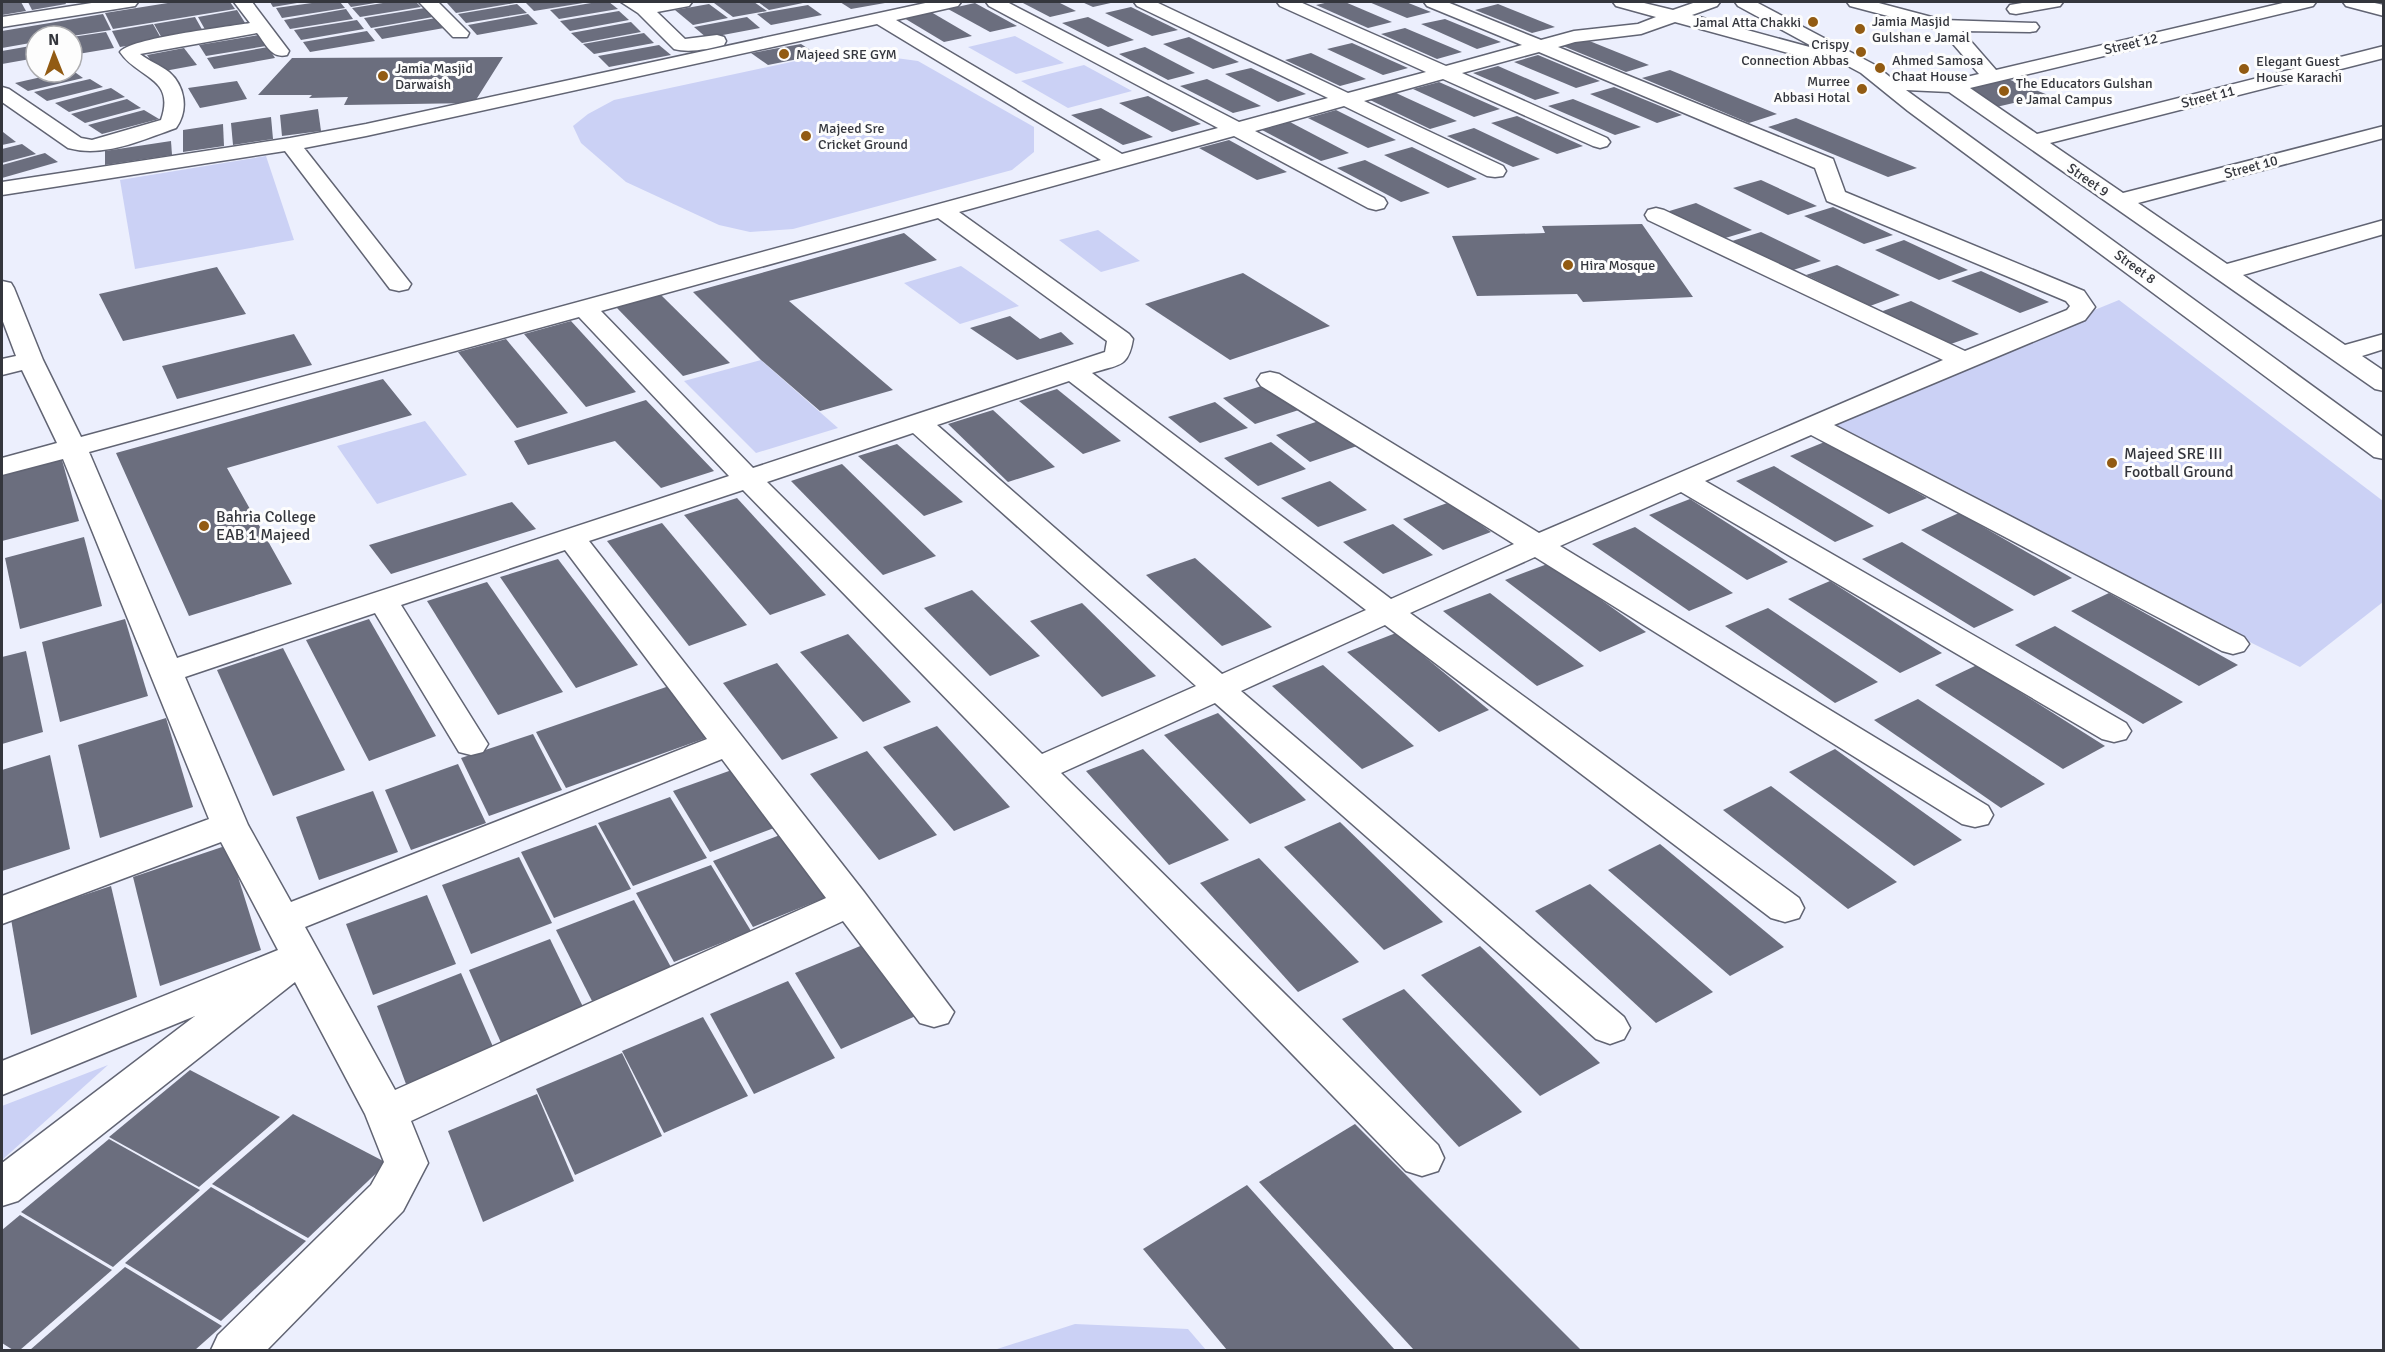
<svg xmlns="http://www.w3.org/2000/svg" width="2385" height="1352" font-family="Signika,sans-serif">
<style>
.green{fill:#cbd1f5}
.building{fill:#6b6e7e}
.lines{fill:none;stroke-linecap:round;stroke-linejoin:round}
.minor-casing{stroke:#616473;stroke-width:3}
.minor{fill:#fff;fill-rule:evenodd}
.poi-dot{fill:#925b13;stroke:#fdfdfd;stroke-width:2}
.labels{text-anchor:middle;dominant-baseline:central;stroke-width:6;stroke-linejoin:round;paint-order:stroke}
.far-poi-label{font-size:14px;fill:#34363d;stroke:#fdfdfd;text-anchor:start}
.far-street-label{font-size:14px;fill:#34363d;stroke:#fdfdfd}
.poi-label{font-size:16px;fill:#34363d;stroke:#fdfdfd;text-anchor:start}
</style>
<rect width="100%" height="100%" fill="#eceffd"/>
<g class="green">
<path d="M1015,36L1064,63L1016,74L968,47Z"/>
<path d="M866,54L918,61L1034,127V152L1012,170L793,229L750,232L719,225L626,182L581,143L573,126L588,114L614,100L819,56Z"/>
<path d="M1084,65L1132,91L1068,108L1021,81Z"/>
<path d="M266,156L294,240L135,269L120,180Z"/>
<path d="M1098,230L1140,261L1101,272L1059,240Z"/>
<path d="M961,266L1019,306L960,324L904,283Z"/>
<path d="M2119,300L2383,501V602L2300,667L1813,425Z"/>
<path d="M761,360L838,428L756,453L684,381Z"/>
<path d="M425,421L467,475L377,504L337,446Z"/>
<path d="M108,1065L2,1160V1106Z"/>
<path d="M1075,1324L1188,1329L1206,1350H994Z"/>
</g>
<g class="building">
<path d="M2,2H21L26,11L2,15Z"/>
<path d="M28,2H65L66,4L32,10Z"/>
<path d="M174,2H230L235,9L113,29L105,13Z"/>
<path d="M270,2H297V3L273,7Z"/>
<path d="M319,2H340L345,8L282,18L276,8Z"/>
<path d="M347,2H375V3L351,7Z"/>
<path d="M389,2H416L421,7L360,17L352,8Z"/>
<path d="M459,2H515V3L456,13L447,3Z"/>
<path d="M525,2H582L583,3L534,11Z"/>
<path d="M597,2H609L618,9L559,19L550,10Z"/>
<path d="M722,2H754L767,11L733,17L714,3Z"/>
<path d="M758,2H800L803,3L769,10Z"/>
<path d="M840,2H885V3L851,9Z"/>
<path d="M1021,2H1058L1076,11L1050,17Z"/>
<path d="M1082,2H1115L1093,7Z"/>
<path d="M1329,2H1345L1392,22L1368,28L1316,5Z"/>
<path d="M1369,2H1406L1431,12L1407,18Z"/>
<path d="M975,3L1017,26L990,32L948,9Z"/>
<path d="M517,4L527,13L466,23L458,14Z"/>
<path d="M709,4L728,18L693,25L675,10Z"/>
<path d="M1498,4L1555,27L1532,33L1475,10Z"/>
<path d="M808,5L822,15L771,25L757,14Z"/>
<path d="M1131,7L1178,30L1152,36L1105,13Z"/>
<path d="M425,8L433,17L371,28L364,18Z"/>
<path d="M346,9L353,19L290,29L284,20Z"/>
<path d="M237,10L247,26L207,33L198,17Z"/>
<path d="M619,11L629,20L570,31L560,21Z"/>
<path d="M931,12L972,36L944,42L904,18Z"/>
<path d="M103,14L111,30L72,36H36V42L2,48V31Z"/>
<path d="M528,14L538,24L477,35L468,25Z"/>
<path d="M195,17L204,33L163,40L154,24Z"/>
<path d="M747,17L760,28L707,38L694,27Z"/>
<path d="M1088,17L1134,40L1108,47L1062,23Z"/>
<path d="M436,18L444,28L382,39L374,29Z"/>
<path d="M1445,19L1501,42L1477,49L1421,24Z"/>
<path d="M357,20L364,29L301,40L294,30Z"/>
<path d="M631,22L641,32L582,43L571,33Z"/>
<path d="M153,24L162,40L120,47L112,31Z"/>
<path d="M1405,28L1462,52L1437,59L1381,34Z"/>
<path d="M367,31L375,41L310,52L303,42Z"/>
<path d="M106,32L114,48L72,55V37Z"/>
<path d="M644,33L654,43L594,54L583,44Z"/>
<path d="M259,35L266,46L206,56L199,45Z"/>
<path d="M1189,37L1239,62L1213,69L1163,44Z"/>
<path d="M1587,40L1649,65L1626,72L1563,46Z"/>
<path d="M1352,43L1408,68L1383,75L1327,49Z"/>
<path d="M801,44L818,55L768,65L751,53Z"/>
<path d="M36,45V58L2,64V51Z"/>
<path d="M659,45L671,55L609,67L598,56Z"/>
<path d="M268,47L275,58L214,69L207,58Z"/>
<path d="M1145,47L1195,73L1168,80L1119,54Z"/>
<path d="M184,48L197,65L159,72L147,55Z"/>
<path d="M1311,53L1366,79L1340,86L1285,60Z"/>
<path d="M1538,55L1600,81L1576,88L1514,62Z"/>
<path d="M503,57L474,103L344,105L348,97L309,98L312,95H258L292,58Z"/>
<path d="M1498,66L1560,93L1535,100L1473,73Z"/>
<path d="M1251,68L1306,94L1278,102L1225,74Z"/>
<path d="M72,70L83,78L28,91L15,83Z"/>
<path d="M1670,70L1777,114L1749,123L1642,78Z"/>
<path d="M90,79L103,87L47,101L34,92Z"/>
<path d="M1207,79L1261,106L1233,113L1180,86Z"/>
<path d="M2008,79L2048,95L1992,108L1963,88Z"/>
<path d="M237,81L247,99L200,108L188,88Z"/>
<path d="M1439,82L1500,109L1474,117L1413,89Z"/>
<path d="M1614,87L1682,115L1657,123L1590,94Z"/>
<path d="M111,88L125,97L69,112L55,103Z"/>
<path d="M1396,93L1457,121L1430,129L1370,100Z"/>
<path d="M1148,96L1201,124L1172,132L1119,103Z"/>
<path d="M127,99L141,108L85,123L71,114Z"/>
<path d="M1573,99L1641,127L1615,135L1548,106Z"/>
<path d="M1101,108L1153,137L1123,145L1071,115Z"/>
<path d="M318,109L321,131L282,136L280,115Z"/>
<path d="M144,110L159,119L102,134L88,125Z"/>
<path d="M1336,110L1396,140L1368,148L1308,118Z"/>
<path d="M1517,116L1583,146L1557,154L1491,123Z"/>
<path d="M271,117L273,139L233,145L231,123Z"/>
<path d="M1796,118L1917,168L1888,177L1768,127Z"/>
<path d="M1290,122L1349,153L1321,161L1262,130Z"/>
<path d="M223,124L224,146L183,152V130Z"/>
<path d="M1474,128L1540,159L1513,167L1447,136Z"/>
<path d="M2,132H3L16,142L2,145Z"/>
<path d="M1229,140L1287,172L1257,180L1199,148Z"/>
<path d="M171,141L172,155L105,165V151Z"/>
<path d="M22,144L36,154L2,163V149Z"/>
<path d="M1412,147L1477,179L1448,188L1384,155Z"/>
<path d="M45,153L58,162L2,178V165Z"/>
<path d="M1365,160L1430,193L1401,202L1337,168Z"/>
<path d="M1761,180L1817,206L1788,215L1733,188Z"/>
<path d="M1696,203L1752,230L1722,239L1666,212Z"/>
<path d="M1833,207L1893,235L1864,244L1804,216Z"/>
<path d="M1642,224L1693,297L1583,302L1577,294L1477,296L1452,236L1545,233L1542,226Z"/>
<path d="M1761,232L1821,261L1790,271L1732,241Z"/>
<path d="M904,233L937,260L789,301L893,390L820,411L761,360L693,292Z"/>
<path d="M1904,240L1968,270L1939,280L1875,250Z"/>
<path d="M1837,265L1900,295L1870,306L1806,275Z"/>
<path d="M217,267L246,314L123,341L99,294Z"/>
<path d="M1981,271L2049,302L2020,313L1951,281Z"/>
<path d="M1243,273L1330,326L1230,360L1145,304Z"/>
<path d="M661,295L730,363L683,376L616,307Z"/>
<path d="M1911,301L1979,334L1948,345L1880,312Z"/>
<path d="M1010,316L1040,339L1061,332L1074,344L1017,360L970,328Z"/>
<path d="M571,321L636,392L586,407L524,334Z"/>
<path d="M294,334L312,365L177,399L162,366Z"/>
<path d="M506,339L568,413L517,428L458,352Z"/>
<path d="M383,379L412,415L227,468L292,584L189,616L116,453Z"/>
<path d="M1268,384L1302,409L1255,424L1223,398Z"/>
<path d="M1057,389L1121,441L1083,454L1019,401Z"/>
<path d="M646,400L714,471L661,488L615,441L528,465L514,441Z"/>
<path d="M1215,402L1248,428L1200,443L1168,417Z"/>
<path d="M993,410L1055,467L1008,482L948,424Z"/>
<path d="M1322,420L1357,446L1310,462L1276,435Z"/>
<path d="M1827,441L1927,498L1889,514L1790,456Z"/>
<path d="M1271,442L1306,469L1258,486L1224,458Z"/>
<path d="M897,444L963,502L924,516L858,456Z"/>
<path d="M62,460L79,521L2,541V475Z"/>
<path d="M842,464L936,556L883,575L791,481Z"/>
<path d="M1774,466L1874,526L1835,542L1736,481Z"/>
<path d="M1330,481L1367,510L1318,527L1281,498Z"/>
<path d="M737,498L826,595L770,615L684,515Z"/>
<path d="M1690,499L1788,562L1747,580L1649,515Z"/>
<path d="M512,502L536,529L391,574L369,545Z"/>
<path d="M1450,502L1491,532L1443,550L1403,519Z"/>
<path d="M1959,513L2072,578L2034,596L1921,530Z"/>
<path d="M662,523L747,625L689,646L607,541Z"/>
<path d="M1393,524L1433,555L1383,574L1343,542Z"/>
<path d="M1635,527L1733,593L1689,611L1592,544Z"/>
<path d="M84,537L102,606L20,629L5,558Z"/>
<path d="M1902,542L2014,610L1974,628L1862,559Z"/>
<path d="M1195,558L1272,627L1222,646L1146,575Z"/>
<path d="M558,559L638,665L576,688L500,577Z"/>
<path d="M1550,563L1646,632L1600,652L1505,580Z"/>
<path d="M1830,581L1942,653L1900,673L1788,599Z"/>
<path d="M487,582L563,692L498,715L427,601Z"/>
<path d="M972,590L1040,656L990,676L924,608Z"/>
<path d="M1490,593L1584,666L1537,686L1443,611Z"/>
<path d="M2109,593L2238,665L2199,686L2071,611Z"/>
<path d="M1082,603L1156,676L1102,697L1030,621Z"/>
<path d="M1768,608L1878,682L1835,703L1725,626Z"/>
<path d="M125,619L148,696L60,722L42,642Z"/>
<path d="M369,619L436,736L369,761L306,640Z"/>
<path d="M2055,626L2183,702L2143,724L2015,645Z"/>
<path d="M1396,633L1489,710L1439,732L1347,652Z"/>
<path d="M848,634L911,702L863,722L800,652Z"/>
<path d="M283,648L345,770L273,796L217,670Z"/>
<path d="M26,651L43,732L2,744V657Z"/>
<path d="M777,663L838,738L782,760L723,683Z"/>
<path d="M1323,665L1414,746L1362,769L1272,686Z"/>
<path d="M1977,665L2105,746L2063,769L1935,685Z"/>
<path d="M672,685L706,738L566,788L536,732Z"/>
<path d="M1918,699L2045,784L2001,808L1874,720Z"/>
<path d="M1218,713L1306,800L1250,824L1164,735Z"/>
<path d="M166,718L193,807L100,838L78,745Z"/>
<path d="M937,726L1010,807L954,831L883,747Z"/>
<path d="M533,734L562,790L489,816L461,758Z"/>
<path d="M1143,749L1229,840L1169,865L1086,771Z"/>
<path d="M1835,749L1962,840L1914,866L1789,772Z"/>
<path d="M867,751L937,835L879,860L810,774Z"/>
<path d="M50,755L70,849L2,871V770Z"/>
<path d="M458,764L486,823L411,850L385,790Z"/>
<path d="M743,766L782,825L710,852L673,791Z"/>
<path d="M1771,786L1897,882L1848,909L1723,810Z"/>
<path d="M373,791L398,852L319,880L296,817Z"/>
<path d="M670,797L707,858L633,886L598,823Z"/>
<path d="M1340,822L1443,922L1384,950L1284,847Z"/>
<path d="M596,825L631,889L554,918L521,852Z"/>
<path d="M785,833L827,897L753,927L713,861Z"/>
<path d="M1660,844L1784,947L1730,976L1608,870Z"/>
<path d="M228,845L261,950L160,986L133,877Z"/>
<path d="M519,857L552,923L471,954L442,885Z"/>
<path d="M1259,858L1359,962L1298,992L1200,883Z"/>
<path d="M711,865L751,931L674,962L636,893Z"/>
<path d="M1590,884L1713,992L1656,1023L1535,911Z"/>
<path d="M111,886L137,997L31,1035L11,919Z"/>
<path d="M427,895L456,964L373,995L346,924Z"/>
<path d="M634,900L672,969L592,1001L556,930Z"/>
<path d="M550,939L585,1011L502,1045L469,970Z"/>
<path d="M870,942L918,1015L841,1049L795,973Z"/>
<path d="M1480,946L1600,1063L1540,1096L1421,975Z"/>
<path d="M461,973L494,1049L406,1084L377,1006Z"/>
<path d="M788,981L835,1058L754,1094L710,1014Z"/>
<path d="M1404,989L1522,1112L1459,1147L1342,1019Z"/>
<path d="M703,1017L748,1096L664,1133L622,1051Z"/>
<path d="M622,1053L662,1136L575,1175L536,1089Z"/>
<path d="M190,1070L280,1117L199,1187L109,1137Z"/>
<path d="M537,1094L574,1181L483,1222L448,1131Z"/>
<path d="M293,1114L387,1163L308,1238L212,1184Z"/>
<path d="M1355,1124L1581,1350H1414L1259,1182Z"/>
<path d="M109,1139L200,1190L113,1267L21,1212Z"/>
<path d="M1247,1185L1395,1350H1227L1143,1249Z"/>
<path d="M211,1187L306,1241L221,1321L125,1263Z"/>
<path d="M20,1215L112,1270L20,1350H13L2,1343V1230Z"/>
<path d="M125,1267L222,1326L195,1350H30Z"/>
</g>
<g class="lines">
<g class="minor-casing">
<g id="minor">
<path d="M98,2H138L135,6L129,7L2,27V17Z"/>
<path d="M234,2H252L289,51L287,55C271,59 266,44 257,33L140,54C149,61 160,65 169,72C185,86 189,110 176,128C142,140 104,158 68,148L2,102V87L9,89L81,138L92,140L161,120C176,77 138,79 120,52C129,38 228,27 250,23Z"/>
<path d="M419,2H438L469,33L467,37H453Z"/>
<path d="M621,2H692L689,6L657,12L685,39L717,35L724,37L726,41L724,45C709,49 689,53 674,49L638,13Z"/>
<path d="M930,2H961L958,6L896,20L1122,154L1218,128L989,6L986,2H1007L1239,122L1328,98L1137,6L1134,2H1156L1348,93L1426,72L1280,6L1277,2H1300L1446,66L1522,45L1427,6L1424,2H1447L1541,40L1574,31L1638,24L1656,17L1616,6L1613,2H1640L1673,10L1696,2H1720L1717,6L1692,15L1817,49L1738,6L1735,2H1756L1875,65L1890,77L1954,80L1979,74L1947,37L1937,29L1850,6L1847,2H1875L1943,20L2036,23L2039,27L2036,31L2030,32L1962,31L1996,70L2287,2H2316L2313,6L1970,88L2037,134L2384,46V58L2050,143L2123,193L2384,126V138L2138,203L2227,264L2384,220V234L2243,275L2345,345L2384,334V349L2362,356L2384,371V391L2375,389L1949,92L1906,90L2384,438V459L2374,457L1908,111L1861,73L1822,52L1823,54L1821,58L1814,60L1675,22L1641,34L1575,42L1558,47L1833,159L1845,192L2084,291L2095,307L2085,320L1834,425L2244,637L2249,644L2244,651L2233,654L2222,651L1811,435L1705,481L2126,723L2131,731L2126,739L2114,742L2102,739L1681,492L1560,546L1988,806L1993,815L1988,824L1975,827L1962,824L1535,557L1410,613L1799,898L1804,908L1799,918L1785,922L1771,918L1385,625L1241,691L1624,1017L1630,1028L1624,1039L1610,1044L1596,1039L1215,703L1061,773L1438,1145L1444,1158L1438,1171L1422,1176L1406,1171L743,490L589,541L864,892L954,1012L948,1023L934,1027L920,1023L843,921L411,1121L428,1163L403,1211L267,1350H211L218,1335L371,1185L384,1162L365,1114L295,982L18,1201L2,1206V1163L195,1016L2,1095V1061L278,950L221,842L2,924V896L209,819L63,459L2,475V458L57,443L22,370L2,375V359L16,356L2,319V281L11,283L14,288L43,360L81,437L1101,160L877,24L366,136L304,148L411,284L408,289L399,291L390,289L285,151L2,195V182L290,138L366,124ZM1539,52L1815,168L1827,201L2066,301L2070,306L2067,310L1965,351L1664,210L1656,208L1648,210L1645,215L1648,220L1943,360L1539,533L1279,374L1270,372L1261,374L1257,380L1261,386L1514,544L1391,599L1092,373C1118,364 1128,369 1133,339L1129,334L959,212L1234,136L1368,208L1376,210L1384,208L1387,203L1384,198L1255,131L1344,106L1487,176L1495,177L1503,176L1506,171L1503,166L1364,101L1443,79L1593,146L1600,148L1607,146L1610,142L1607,138L1462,73ZM938,218L1107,341L1105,352L753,468L601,311ZM579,317L729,476L177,658L89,452ZM1069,381L1366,610L1222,674L937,425ZM913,433L1196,686L1042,754L767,482ZM565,550L707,739L291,902L248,825L185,677L375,613L459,752L471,755L483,752L488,744L401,605ZM722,759L826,898L395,1090L305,927Z"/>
<path d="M2028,2H2063L2060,6L2016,14L2010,13L2007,9L2010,5Z"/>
<path d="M2343,2H2370L2384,5V16L2346,6Z"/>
</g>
</g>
<use href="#minor" class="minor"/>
</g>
<g class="poi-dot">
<circle cx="1813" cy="22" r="6"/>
<circle cx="1860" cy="29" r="6"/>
<circle cx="1861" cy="52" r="6"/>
<circle cx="784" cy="54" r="6"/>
<circle cx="1880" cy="68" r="6"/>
<circle cx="2244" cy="69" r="6"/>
<circle cx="383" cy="76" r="6"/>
<circle cx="1862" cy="89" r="6"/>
<circle cx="2004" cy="91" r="6"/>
<circle cx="806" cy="136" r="6"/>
<circle cx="1568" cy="265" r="6"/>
<circle cx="2112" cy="463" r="6"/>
<circle cx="204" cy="526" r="6"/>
</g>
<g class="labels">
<g class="far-poi-label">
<text x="1872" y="21">Jamia Masjid<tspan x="1872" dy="16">Gulshan e Jamal</tspan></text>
<text x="1801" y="22" text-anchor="end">Jamal Atta Chakki</text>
<text x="1849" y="44" text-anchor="end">Crispy<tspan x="1849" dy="16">Connection Abbas</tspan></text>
<text x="796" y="54">Majeed SRE GYM</text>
<text x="1892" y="60">Ahmed Samosa<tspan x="1892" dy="16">Chaat House</tspan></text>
<text x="2256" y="61">Elegant Guest<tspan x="2256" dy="16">House Karachi</tspan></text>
<text x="395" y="68">Jamia Masjid<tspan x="395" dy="16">Darwaish</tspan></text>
<text x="1850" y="81" text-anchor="end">Murree<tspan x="1850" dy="16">Abbasi Hotal</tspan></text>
<text x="2016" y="83">The Educators Gulshan<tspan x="2016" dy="16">e Jamal Campus</tspan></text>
<text x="818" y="128">Majeed Sre<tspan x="818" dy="16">Cricket Ground</tspan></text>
<text x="1580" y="265">Hira Mosque</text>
</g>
<g class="far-street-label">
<text transform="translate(2131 44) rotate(-13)">Street 12</text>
<text transform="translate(2208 97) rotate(-14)">Street 11</text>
<text transform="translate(2251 167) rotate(-15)">Street 10</text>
<text transform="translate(2088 180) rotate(35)">Street 9</text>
<text transform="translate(2135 267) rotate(36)">Street 8</text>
</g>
<g class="poi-label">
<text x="2124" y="454">Majeed SRE III<tspan x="2124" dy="18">Football Ground</tspan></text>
<text x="216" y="517">Bahria College<tspan x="216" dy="18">EAB 1 Majeed</tspan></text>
</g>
</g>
<rect width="2385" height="1352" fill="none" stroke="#34363d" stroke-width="6"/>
<g transform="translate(54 54) rotate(359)"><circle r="28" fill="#fdfdfd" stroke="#adadb0" stroke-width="1.5"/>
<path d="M0-4.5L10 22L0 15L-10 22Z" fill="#925b13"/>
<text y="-9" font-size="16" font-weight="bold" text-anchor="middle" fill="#34363d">N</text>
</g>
</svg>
